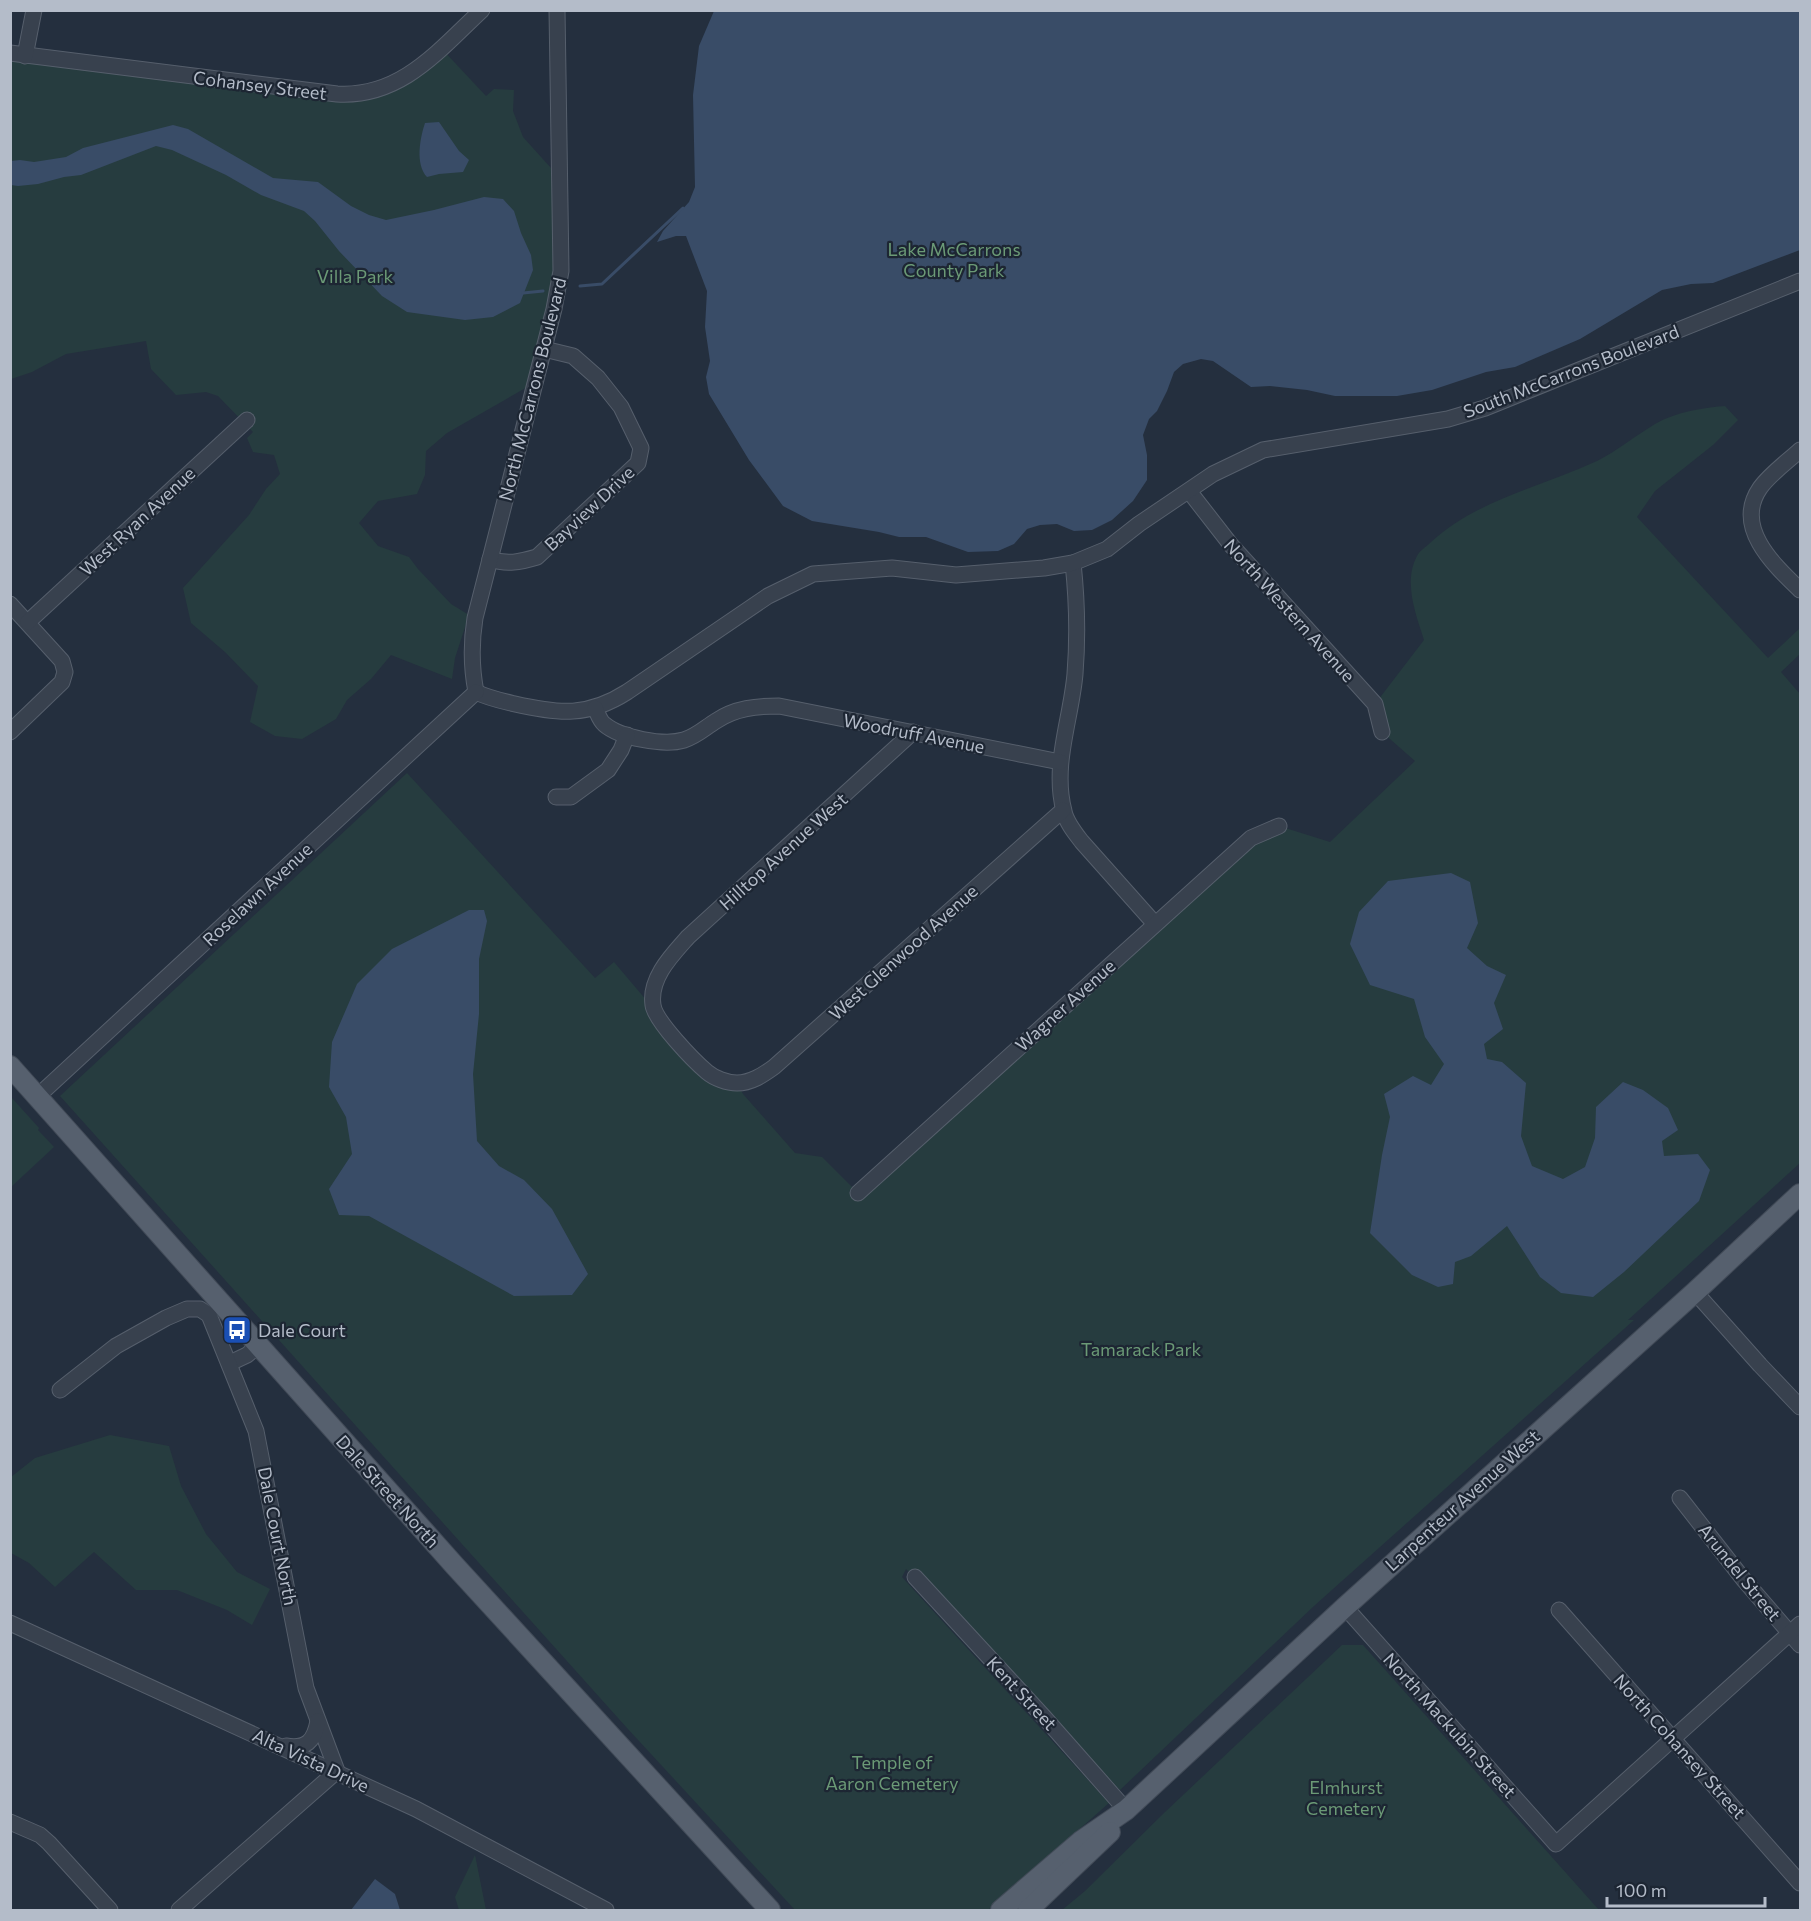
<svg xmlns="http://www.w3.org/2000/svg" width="1811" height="1921" font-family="Commissioner,sans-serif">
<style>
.green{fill:#263c3f}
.water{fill:#394c67}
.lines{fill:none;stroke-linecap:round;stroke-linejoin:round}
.stream{stroke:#394c67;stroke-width:3}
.minor-casing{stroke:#565f6c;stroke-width:17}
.major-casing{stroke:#414a57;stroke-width:22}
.minor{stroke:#38414e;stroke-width:15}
.major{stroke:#56606e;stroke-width:20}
.labels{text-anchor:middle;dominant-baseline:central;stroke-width:4.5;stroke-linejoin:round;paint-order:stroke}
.street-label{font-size:18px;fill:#b4bcc9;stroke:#1d2633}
.park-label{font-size:18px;fill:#6b9a76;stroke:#1d2633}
.poi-label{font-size:18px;fill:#b4bcc9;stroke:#1d2633;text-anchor:start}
</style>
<rect width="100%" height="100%" fill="#242f3e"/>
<g class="green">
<path d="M441,48L486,96L494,89L514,90L513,111L523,137L560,178L562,247L536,382L447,433L426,451L425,475L417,494L378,501L359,523L378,546L409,557L418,569L451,604L469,615L455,658L452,679L391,655L371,679L347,700L336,719L302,739L275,736L250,722L258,686L225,652L191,623L183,588L249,515L266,489L280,474L274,455L253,452L247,438L253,432L218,396L206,392L176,395L151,369L146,341L66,354L32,372L11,379V53L361,94Z"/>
<path d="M1725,406L1738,420L1713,445L1655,491L1637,517L1768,658L1800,628V654L1781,672L1800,694V1163L1628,1320H1634L1314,1606L1120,1790L906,1569L902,1577L1109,1803L988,1910H795L627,1728L60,1096L407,773L595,978L614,962L708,1073L737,1083L743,1094L795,1153L822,1157L858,1193L1251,838L1279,826L1330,842L1415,761L1382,732L1375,704L1424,640C1416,615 1403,582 1417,556C1419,551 1426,547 1430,543C1476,500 1541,487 1597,461C1617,451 1635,436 1655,424C1676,412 1701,408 1725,406Z"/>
<path d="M11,1097L39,1128L38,1130L54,1147L11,1187Z"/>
<path d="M110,1435L169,1446L181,1486L206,1534L237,1572L270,1589L252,1625L227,1610L177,1590H136L94,1552L55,1587L29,1563L11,1553V1477L35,1458Z"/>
<path d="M1342,1645H1363L1599,1910H1062L1085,1891L1164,1813Z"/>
<path d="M475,1855L486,1910H459L455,1897Z"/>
</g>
<g class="water">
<path d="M714,11H1800V250L1713,283L1691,284L1662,290L1580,339L1515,367L1486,372L1432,390L1397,396H1335L1307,390L1270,386L1251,387L1213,361L1201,359L1183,364L1174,372L1167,391L1157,411L1149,419L1143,435L1147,455V480L1133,501L1112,520L1092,530L1074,531L1057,524L1040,525L1027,529L1014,544L998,551L968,552L926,537H899L879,532L812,521L783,506L749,460L709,394L706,377L710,361L705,327L707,291L686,236H676L657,242L663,231L689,202L695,187L693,95L699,46Z"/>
<path d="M439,122L459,151L469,160L463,172L439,174L427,177C415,164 420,138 425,123Z"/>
<path d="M173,125L188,129L273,178L318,182L351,206L369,215L386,220L434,210L484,197L503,199L514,211L521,233L531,255L533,270L520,303L493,317L465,320L407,312L382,296L339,251L315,221L304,211L261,195L226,175L172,150L156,146L81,175L64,177L38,184L18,186L11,185V161L20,160L34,162L66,157L83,148Z"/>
<path d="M1451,873L1470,882L1478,923L1467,948L1487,966L1506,975L1494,1003L1503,1029L1484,1044L1487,1059L1502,1062L1526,1083L1521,1136L1532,1166L1563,1179L1585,1167L1595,1138L1596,1107L1623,1082L1643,1090L1668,1108L1678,1130L1662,1141L1664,1156L1698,1154L1710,1170L1699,1201L1624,1272L1593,1297L1561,1293L1540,1277L1507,1226L1471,1256L1455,1262L1453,1284L1438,1287L1412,1275L1370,1233L1382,1155L1390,1117L1384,1094L1413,1076L1431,1085L1444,1064L1425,1037L1414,999L1370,985L1350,944L1359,912L1388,881Z"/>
<path d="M469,910H484L487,921L479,959V1014L473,1074L477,1141L499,1166L524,1180L552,1209L588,1274L572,1295L514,1296L369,1216L339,1215L329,1189L352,1154L346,1117L329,1087L332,1042L357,984L392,949Z"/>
<path d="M375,1879L395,1894L400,1910H351Z"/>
</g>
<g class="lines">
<g class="stream">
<path d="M580,286L602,284L683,208"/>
<path d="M523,293L543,291"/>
</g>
<g class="minor-casing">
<g id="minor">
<path d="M10,53L337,94C401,98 439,50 482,10"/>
<path d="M25,56L34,10"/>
<path d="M1800,450C1787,462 1770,474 1760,488C1733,527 1774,565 1800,590"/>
<path d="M1189,491L1231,545L1375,704L1382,732"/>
<path d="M490,559C507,565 520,562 537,557L638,463L641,448L621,407L598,378L573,356L544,349"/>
<path d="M1073,563C1077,600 1078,636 1075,674C1071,720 1052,765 1064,811C1066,822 1075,833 1082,842L1155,924"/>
<path d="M10,604L62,661L65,672L62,682L10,732"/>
<path d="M28,622L247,420"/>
<path d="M476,692C488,698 502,701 515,704C559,714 588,717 627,692L768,596L813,574L892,568L956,575L1044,568L1073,563L1107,549L1139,524L1213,474L1263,450L1448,419L1485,408L1800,281"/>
<path d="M476,692C471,666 471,643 475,618L554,309L561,271L557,10"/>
<path d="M595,708C597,712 600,721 604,724C620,738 664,746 684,740C697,736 706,727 716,721C735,708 757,706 779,706L1060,762"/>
<path d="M913,732L688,937C672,955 649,978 653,1005C655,1021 694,1061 707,1072C714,1078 727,1083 737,1083C751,1083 763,1075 774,1067L1063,810"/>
<path d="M556,797H571L608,770L621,750L627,735"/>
<path d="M38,1096L476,692"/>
<path d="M858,1193L1251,838L1279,826"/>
<path d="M1695,1292L1760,1365L1800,1407"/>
<path d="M230,1363L247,1355L259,1345"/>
<path d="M60,1390L116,1346L166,1318L187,1309H200L209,1315L256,1431L306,1688L337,1771L179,1910"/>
<path d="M1680,1498L1744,1580L1800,1645"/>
<path d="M915,1577L1044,1717L1126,1810"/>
<path d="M1345,1607L1556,1844L1800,1624"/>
<path d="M1559,1610L1800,1883"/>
<path d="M10,1623L416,1809L606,1910"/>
<path d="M286,1746C306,1749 314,1742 318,1721"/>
<path d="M10,1822L40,1835L49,1843L110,1910"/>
</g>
</g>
<g class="major-casing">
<g id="major">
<path d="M10,1066L455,1566L770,1910"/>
<path d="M1001,1910L1081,1841L1126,1810L1345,1607L1695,1292L1800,1194"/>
<path d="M1028,1910L1110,1832"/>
</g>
</g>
<use href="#minor" class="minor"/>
<use href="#major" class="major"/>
</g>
<defs>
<g id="bus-square" transform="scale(1.5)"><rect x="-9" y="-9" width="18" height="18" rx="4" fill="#1a4fb4" stroke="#1d2633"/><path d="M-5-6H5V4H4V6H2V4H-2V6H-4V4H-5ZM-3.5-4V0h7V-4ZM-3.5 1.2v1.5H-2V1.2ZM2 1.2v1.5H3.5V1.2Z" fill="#fff"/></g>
</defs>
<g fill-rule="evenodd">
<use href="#bus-square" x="237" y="1330"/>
</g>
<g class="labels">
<g class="street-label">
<text transform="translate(260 85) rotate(7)">Cohansey Street</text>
<text transform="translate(1571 371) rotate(-21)">South McCarrons Boulevard</text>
<text transform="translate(532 389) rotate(-76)">North McCarrons Boulevard</text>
<text transform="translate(589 508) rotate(-43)">Bayview Drive</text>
<text transform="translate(137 521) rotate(-43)">West Ryan Avenue</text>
<text transform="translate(1290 610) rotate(48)">North Western Avenue</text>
<text transform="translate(914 733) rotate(11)">Woodruff Avenue</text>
<text transform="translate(783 851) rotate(-42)">Hilltop Avenue West</text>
<text transform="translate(257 894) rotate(-43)">Roselawn Avenue</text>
<text transform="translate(903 952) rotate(-42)">West Glenwood Avenue</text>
<text transform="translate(1065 1005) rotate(-42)">Wagner Avenue</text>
<text transform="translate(388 1491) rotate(48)">Dale Street North</text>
<text transform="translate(1462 1500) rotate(-42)">Larpenteur Avenue West</text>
<text transform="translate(278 1536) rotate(79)">Dale Court North</text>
<text transform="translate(1740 1572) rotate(51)">Arundel Street</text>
<text transform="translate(1022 1693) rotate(47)">Kent Street</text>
<text transform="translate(1450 1725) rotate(48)">North Mackubin Street</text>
<text transform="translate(1680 1746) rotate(48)">North Cohansey Street</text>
<text transform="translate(311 1760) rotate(25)">Alta Vista Drive</text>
</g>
<g class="park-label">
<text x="954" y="249">Lake McCarrons<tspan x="954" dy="21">County Park</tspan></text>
<text x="355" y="276">Villa Park</text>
<text x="1141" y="1349">Tamarack Park</text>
<text x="892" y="1762">Temple of<tspan x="892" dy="21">Aaron Cemetery</tspan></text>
<text x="1346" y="1787">Elmhurst<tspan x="1346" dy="21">Cemetery</tspan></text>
</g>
<g class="poi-label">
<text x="258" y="1330">Dale Court</text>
</g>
</g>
<rect width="1811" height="1921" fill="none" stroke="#b4bcc9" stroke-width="24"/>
<path d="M1607 1897v9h158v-9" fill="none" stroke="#b4bcc9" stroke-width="3"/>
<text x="1616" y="1897" font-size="18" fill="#b4bcc9" stroke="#1d2633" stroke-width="4.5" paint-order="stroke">100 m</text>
</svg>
